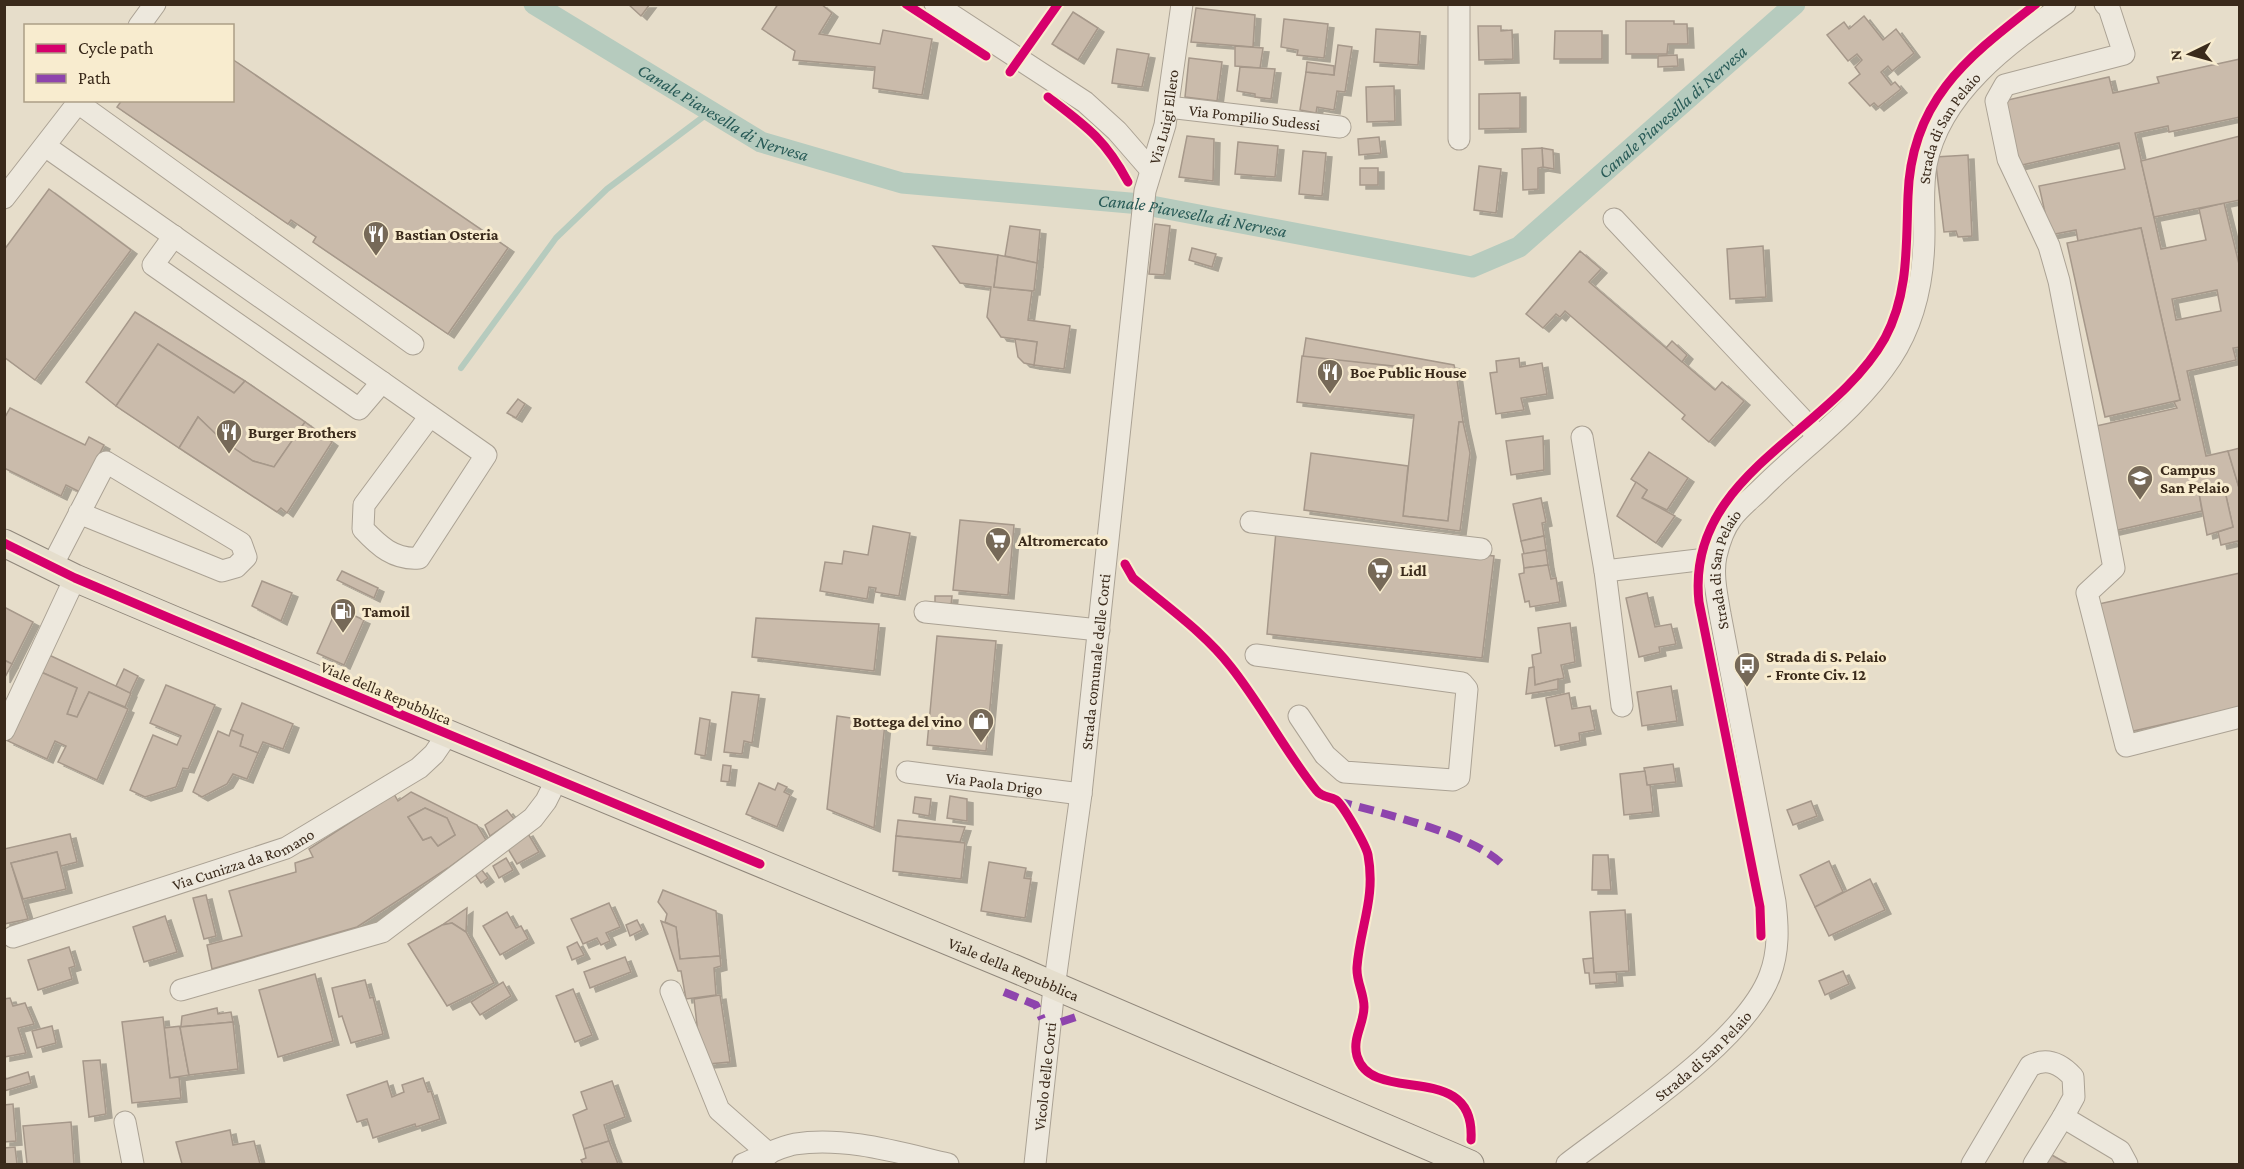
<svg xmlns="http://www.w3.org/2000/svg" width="2244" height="1169" font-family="'Crimson Pro',serif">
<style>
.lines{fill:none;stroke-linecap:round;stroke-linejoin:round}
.stream{stroke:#b6cbbe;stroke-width:6}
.canal{stroke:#b6cbbe;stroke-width:21}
.building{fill:#cabbab;stroke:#a6988a;stroke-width:1.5;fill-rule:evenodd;filter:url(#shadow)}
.minor-casing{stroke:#aba294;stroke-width:23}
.major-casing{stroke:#90877b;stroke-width:29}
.minor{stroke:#ede8dd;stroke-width:21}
.major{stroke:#e5decd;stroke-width:27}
.quiet{stroke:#8e44ad;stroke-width:8;stroke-dasharray:15 8;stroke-linecap:butt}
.cycleway-casing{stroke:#f8eccf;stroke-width:13}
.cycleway{stroke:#d6006c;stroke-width:9}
.labels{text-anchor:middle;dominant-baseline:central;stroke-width:6;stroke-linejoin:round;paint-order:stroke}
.street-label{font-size:16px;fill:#3a2a1b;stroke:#f8eccf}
.poi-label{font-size:16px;font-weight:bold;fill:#3a2a1b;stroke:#f8eccf;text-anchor:start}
.water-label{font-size:18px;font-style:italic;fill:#295b57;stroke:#f8eccf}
</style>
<defs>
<filter id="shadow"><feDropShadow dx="6" dy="4" stdDeviation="0" flood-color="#0004"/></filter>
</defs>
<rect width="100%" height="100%" fill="#e6ddca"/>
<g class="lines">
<path class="stream" d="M461,368L556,238L607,189L711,111"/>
<path class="canal" id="s1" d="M534,4L761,142L902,183L1141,204L1472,267L1519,247L1795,4"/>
</g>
<g class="building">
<path d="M628,4H650L641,16Z"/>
<path d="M778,4H821L832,13L819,34L880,44L883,30L932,39L922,95L873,88L875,67L793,60L795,51L762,29Z"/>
<path d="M1196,8L1255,15L1253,47L1191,42Z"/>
<path d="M1073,12L1098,28L1078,60L1052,44Z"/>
<path d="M1864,16L1883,40L1896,29L1914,53L1892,71L1888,66L1881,72L1891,85L1895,82L1901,89L1878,107L1874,103L1870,106L1849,83L1860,74L1855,67L1862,60L1857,54L1848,61L1827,35L1844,22L1849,29Z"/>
<path d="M1284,19L1328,24L1324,58L1297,55L1298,50L1281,47Z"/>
<path d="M1626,21H1674V24H1687L1688,44H1668L1667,54H1626Z"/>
<path d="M1478,26H1501V31L1512,30L1513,59L1479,60Z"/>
<path d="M1376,29L1420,32L1418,65L1374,62Z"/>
<path d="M1555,31H1602V59H1554Z"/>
<path d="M1338,45L1352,47L1345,92L1337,91L1334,110L1317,107L1316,113L1300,110L1306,72L1334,75Z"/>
<path d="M1235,46L1263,48L1260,68L1235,66Z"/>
<path d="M1117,49L1149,54L1142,87L1112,83Z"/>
<path d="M1677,55L1678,66L1658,67V56Z"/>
<path d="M1189,58L1222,62L1217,101L1185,97Z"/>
<path d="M232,59L508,248L448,334L313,242L316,237L291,220L288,224L117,107L122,100H232Z"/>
<path d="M2240,59V117L2169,132L2168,126L2135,133L2161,249L2206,240L2199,209L2224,203L2240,268V347L2233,348L2236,360L2187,371L2206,456L2228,451L2240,491V548L2238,541L2221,545L2218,532L2233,527L2224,487L2199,493L2202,511L2109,532L2087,428L2177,408L2174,402L2180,400L2141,228L2078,241L2076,230L2050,235L2039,186L2125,169L2119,143L2013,167L1999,102L2109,77L2113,93L2159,83L2157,77ZM2217,290L2221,311L2176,320L2172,299Z"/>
<path d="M1307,62L1334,66V75L1306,72Z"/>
<path d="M1240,67L1275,69L1271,99L1255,97V94L1237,91Z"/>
<path d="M1394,86L1395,121L1367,122L1366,87Z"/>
<path d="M1520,93V128L1479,129V94Z"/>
<path d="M1187,136L1214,139L1213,181L1179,177Z"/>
<path d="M2240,136V200L2154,217L2141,161Z"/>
<path d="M1379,137L1381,153L1359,155L1358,139Z"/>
<path d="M1238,142L1278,146L1275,177L1235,174Z"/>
<path d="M1542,148L1553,150L1554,169L1543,167Z"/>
<path d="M1542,148L1543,167L1538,168V189L1523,190L1522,149Z"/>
<path d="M1303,151L1326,153L1322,196L1299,194Z"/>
<path d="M1968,155L1972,236L1958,237L1956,231L1944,232L1935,157Z"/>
<path d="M1479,166L1501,169L1496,213L1474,210Z"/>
<rect x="1360" y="168" width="18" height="17"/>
<path d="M49,189L131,250L35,380L4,357V250Z"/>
<path d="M1155,224L1170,226L1164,275L1149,274Z"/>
<path d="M1010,226L1040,230L1037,263L1005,256Z"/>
<path d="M2141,228L2180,400L2105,417L2067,243Z"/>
<path d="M933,246L998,255L994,287L1032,291L1028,320L1070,326L1064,369L1034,365L1037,342L1001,337L987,317L991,287L960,283Z"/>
<path d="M1763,246L1766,297L1730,299L1727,249Z"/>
<path d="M1192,248L1216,254L1212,267L1189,260Z"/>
<path d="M1580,251L1601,269L1589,282L1715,390L1722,382L1744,401L1709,442L1682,419L1685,415L1565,311L1560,317L1556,314L1543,328L1526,314Z"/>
<path d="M998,255L1037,263L1034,291L994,287Z"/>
<path d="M135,312L245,381L234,393L158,344L116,406L86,382Z"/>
<path d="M1306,338L1454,365L1456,373L1303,357Z"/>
<path d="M1015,339L1037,342L1034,365L1024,363L1018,357Z"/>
<path d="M1672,341L1687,355L1682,362L1666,348Z"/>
<path d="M158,344L234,393L245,381L305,422L274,467L253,461L222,440L198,417L179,448L116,406Z"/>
<path d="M1302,356L1456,373L1463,422H1459L1448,521L1403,516L1414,415L1297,402Z"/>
<path d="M1519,358L1520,367L1542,363L1547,394L1521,398L1524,410L1496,414L1490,373L1497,372L1496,361Z"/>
<path d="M518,399L525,404L516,418L507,413Z"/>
<path d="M10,408L85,445L89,437L104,445L80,492L66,485L61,496L4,468V419Z"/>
<path d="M198,417L222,440L253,461L274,467L305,422L332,442L287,513L281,508L277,512L179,448Z"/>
<path d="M1459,422H1463L1470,453L1460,531L1304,510L1311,453L1408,466L1403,516L1448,521Z"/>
<path d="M1543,436L1544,470L1511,475L1506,441Z"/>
<path d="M2240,448V491L2228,451Z"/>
<path d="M1649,452L1688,478L1667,510L1642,498L1647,490L1631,479Z"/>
<path d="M1636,482L1647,490L1642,498L1675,516L1656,543L1617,516Z"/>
<path d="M2224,487L2233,527L2207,535L2199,493Z"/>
<path d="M1541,498L1546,522L1542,523L1544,536L1521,541L1513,504Z"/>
<path d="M960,520L1014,525L1008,595L953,590Z"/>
<path d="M873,526L910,533L899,596L875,592L876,588L869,587L867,599L820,591L825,562L842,564L844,551L868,555Z"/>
<path d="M1276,531L1494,556L1482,658L1267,634Z"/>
<path d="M1544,536L1546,550L1524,554L1521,541Z"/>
<path d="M1546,550L1548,565L1524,568L1522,554Z"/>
<path d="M1548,565L1551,579L1556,578L1560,602L1530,607L1529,601L1525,602L1519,574L1524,573V568Z"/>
<path d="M342,571L378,588L374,598L337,580Z"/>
<path d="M2240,573V707L2120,734L2085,607Z"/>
<path d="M262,581L292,593L281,621L252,606Z"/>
<path d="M1647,593L1655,627L1671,624L1676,644L1659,647L1660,652L1639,657L1626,598Z"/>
<path d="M935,596H952L951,605H935Z"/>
<path d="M4,607L33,622L12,664L4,660Z"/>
<path d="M337,608L364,620L344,665L317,653Z"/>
<path d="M756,618L879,624L874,671L752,657Z"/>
<path d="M1570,623L1575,662L1561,665L1564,678L1535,685L1532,655L1541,653L1538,628Z"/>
<path d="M937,636L996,641L986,751L927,745Z"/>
<path d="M49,655L131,693L125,707L89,692L77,717L67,714L77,688L41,672Z"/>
<path d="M4,660L12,664L4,679Z"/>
<path d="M1534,667L1535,685L1558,679V689L1526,694L1529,668Z"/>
<path d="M124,669L138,676L130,693L116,686Z"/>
<path d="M41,672L77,688L67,714L77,717L89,692L128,709L97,780L58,762L66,746L55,741L47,759L8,741Z"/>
<path d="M166,685L215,705L188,769L183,768L176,787L145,797L130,790L153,735L177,745L181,736L150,723Z"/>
<path d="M1671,686L1677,721L1642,726L1637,692Z"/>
<path d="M732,692L759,695L752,743L744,741L742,754L724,752Z"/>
<path d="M1569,693L1572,709L1590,706L1595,730L1579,733L1580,741L1555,746L1546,698Z"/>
<path d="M242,703L293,724L283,749L263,742L258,753L240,746L243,735L231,730Z"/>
<path d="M837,716L885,723L874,828L827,809Z"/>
<path d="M700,718L710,720L705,756L695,754Z"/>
<path d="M231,730L243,735L240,746L258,753L247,779L233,774L227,784L202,797L193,792L218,731L229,736Z"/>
<path d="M1673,764L1676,782L1647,785L1644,768Z"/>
<path d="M723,765L731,766L729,782L721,781Z"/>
<path d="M1645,771L1647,785H1650L1653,812L1624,815L1620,774Z"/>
<path d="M759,783L775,790L778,783L787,787L784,792L790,795L777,827L746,814Z"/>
<path d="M411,792L477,825L486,840L448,868L357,927L212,969L207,945L242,936L229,891L296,872L295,863L313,857L309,849L394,794L398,801ZM425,808L447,818L455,835L438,846L431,837L423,840L408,817Z"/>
<path d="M950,796L967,799V821L947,818Z"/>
<path d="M915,797L931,799L929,816L913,813Z"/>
<path d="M1811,801L1817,816L1793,825L1787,810Z"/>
<path d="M425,808L447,818L455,835L438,846L431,837L423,840L408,817Z"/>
<path d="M507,810L514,819L490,836L485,825Z"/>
<path d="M898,820L965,827L960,842L896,836Z"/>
<path d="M527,832L539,852L517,864L505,844Z"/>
<path d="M70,834L77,862L61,866L57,852L11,863L28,919L4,924V849Z"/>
<path d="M896,836L965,843L961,879L893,871Z"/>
<path d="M57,852L66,889L23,899L11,863Z"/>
<path d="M1593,855H1608L1611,890H1592Z"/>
<path d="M506,858L513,870L499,878L493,866Z"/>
<path d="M1829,861L1843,892L1815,907L1800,875Z"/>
<path d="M989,862L1026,868L1024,878L1031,879L1025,918L981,911Z"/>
<path d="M481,869L488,878L481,883L474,873Z"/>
<path d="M1870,879L1885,910L1829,936L1815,907Z"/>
<path d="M663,890L716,911L720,956L680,959L676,927L665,922L667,914L658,902Z"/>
<path d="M206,895L216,936L204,939L193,898Z"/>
<path d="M609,903L620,927L606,933L610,941L601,945L597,938L583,944L571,919Z"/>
<path d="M467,908L466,932L452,923L442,925Z"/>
<path d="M1625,910L1629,971L1594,973L1590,912Z"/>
<path d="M507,912L516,928L521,926L528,939L500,955L483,926Z"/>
<path d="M165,916L177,952L144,962L133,927Z"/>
<path d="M637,920L642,930L630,936L626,925Z"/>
<path d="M661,921L676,927L680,959L720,956L721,966L714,968L716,995L686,999L681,971H678Z"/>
<path d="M452,923L466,932L494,983L447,1006L408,944L442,925Z"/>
<path d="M577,942L584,955L572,960L567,947Z"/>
<path d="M69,947L75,966L69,968L72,979L38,990L28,960Z"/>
<path d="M625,957L631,972L590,988L584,972Z"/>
<path d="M1593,958L1594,973L1616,972L1617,982L1590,984L1589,973H1585L1583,959Z"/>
<path d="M1843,971L1849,984L1825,995L1819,981Z"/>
<path d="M315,974L333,1041L278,1057L259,990Z"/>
<path d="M365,980L370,998L373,997L383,1034L351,1043L342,1016L339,1017L332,988Z"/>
<path d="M503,982L511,996L480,1015L471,1002Z"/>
<path d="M573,989L592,1035L575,1042L556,996Z"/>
<path d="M720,995L730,1062L708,1064L700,1051L694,999Z"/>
<path d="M10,998L13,1006L25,1003L34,1024L18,1028L26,1053L4,1057V999Z"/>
<path d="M217,1008L218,1014L231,1012L233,1022L180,1027L189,1075L170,1078L164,1028L181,1026L182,1016Z"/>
<path d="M163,1017L170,1078L179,1077L181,1098L132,1103L122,1022Z"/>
<path d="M233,1022L238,1069L189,1075L180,1027Z"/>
<path d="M52,1026L56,1043L37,1048L32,1031Z"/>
<path d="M100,1060L106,1114L89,1117L83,1061Z"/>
<path d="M28,1072L31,1083L4,1091V1073L6,1079Z"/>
<path d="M423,1078L428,1092L431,1091L440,1119L416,1127L415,1124L373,1138L367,1119L357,1122L347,1095L387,1081L392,1097L404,1092L402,1085Z"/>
<path d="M612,1081L625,1117L604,1125L609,1141L584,1149L573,1115L587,1109L581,1092Z"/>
<path d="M13,1104L16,1141L4,1142V1105Z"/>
<path d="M71,1122L74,1164H27L23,1126Z"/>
<path d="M230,1130L233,1145L254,1141L260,1164H182L176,1142Z"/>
<path d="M609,1141L618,1164H583L581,1160L586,1158L584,1149Z"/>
<path d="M15,1147L17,1164H4V1148Z"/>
<path d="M2050,1154L2068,1164H2043Z"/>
</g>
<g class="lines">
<g class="minor-casing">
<g id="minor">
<path d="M935,4L1085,102L1117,131L1150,169"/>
<path d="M2105,4L2109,8L2124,54L2005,85L1996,101L2008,159L2049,246L2059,281L2114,568L2087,593L2126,746L2240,717"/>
<path d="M139,26L155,4"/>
<path d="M78,103L413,344"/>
<path id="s2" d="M1168,107L1340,127"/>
<path d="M1459,139V4"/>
<path d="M45,146L486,455L419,558C394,560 379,546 363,529L364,505L430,416"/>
<path d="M4,198L80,100"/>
<path d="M1614,219L1818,436"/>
<path d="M174,236L153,265L359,409L382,382"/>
<path d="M1582,437L1605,571L1622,706"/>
<path d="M1251,522L1481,549"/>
<path d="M52,566L106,462L241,543L246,557L236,567L222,571L79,513"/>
<path d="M1605,571L1715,558"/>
<path d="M925,612L1099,630"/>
<path d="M1256,655L1462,683L1467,689L1459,777L1453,780L1344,772L1325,755L1299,716"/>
<path d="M4,730L75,578"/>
<path id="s3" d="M907,772L1081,794"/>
<path id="s4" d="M13,937L286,848L419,768L434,754L447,735"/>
<path d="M181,990L382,932L533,818L546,801L556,781"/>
<path d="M671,991L719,1110L769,1154"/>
<path d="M125,1122L133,1164"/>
<path d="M743,1164C759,1158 778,1147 795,1144C845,1136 900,1153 948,1164"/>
<path id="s5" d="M1035,1164L1054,988L1081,794L1145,191L1165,125L1182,4"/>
<path id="s6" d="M1567,1164C1624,1120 1746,1041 1770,975C1779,951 1778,927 1775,902L1720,614C1717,596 1712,574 1716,556C1719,543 1724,528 1732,518C1739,508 1751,499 1761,489C1804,446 1857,410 1891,358C1916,320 1924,277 1924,233C1924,210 1922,187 1926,165C1940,92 2008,44 2065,4"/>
<path d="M1972,1164L2030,1066C2047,1057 2060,1063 2073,1077L2074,1097L2063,1117L2120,1151L2127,1164"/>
<path d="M2034,1164L2063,1117"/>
</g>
</g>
<g class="major-casing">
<g id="major">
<path id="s7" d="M4,543L75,578L174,620L1013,968L1470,1164"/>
</g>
</g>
<use href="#minor" class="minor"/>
<use href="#major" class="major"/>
<g class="quiet">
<path d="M1337,801C1381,813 1470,833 1502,864"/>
<path d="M1004,992L1036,1005L1042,1019"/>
<path d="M1061,1022L1076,1017"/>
</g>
<g class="cycleway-casing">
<g id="cycleway">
<path d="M906,4L986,56"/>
<path d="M1010,72L1058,4"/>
<path d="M1048,97C1086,126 1105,139 1128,182"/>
<path d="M4,543L75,578L174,620L760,864"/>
<path d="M1125,564L1133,578C1166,606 1205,633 1231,667C1262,706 1285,751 1316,790C1322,798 1329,796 1336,800C1343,805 1366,845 1368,855C1376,898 1360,927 1357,967C1356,981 1364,993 1364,1007C1364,1024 1352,1038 1357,1056C1372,1107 1476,1058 1471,1140"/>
<path d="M1761,936L1760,907L1699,602C1685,474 1831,434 1885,338C1909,293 1906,245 1908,196C1911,100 1967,58 2036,4"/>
</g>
</g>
<use href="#cycleway" class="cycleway"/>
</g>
<defs>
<g id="restaurant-pin" transform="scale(1.35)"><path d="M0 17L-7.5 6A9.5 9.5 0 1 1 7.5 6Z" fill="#766958" stroke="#f8eccf"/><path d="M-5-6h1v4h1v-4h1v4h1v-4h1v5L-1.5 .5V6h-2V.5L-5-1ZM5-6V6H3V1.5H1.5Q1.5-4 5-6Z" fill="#fff"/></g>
<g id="school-pin" transform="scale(1.35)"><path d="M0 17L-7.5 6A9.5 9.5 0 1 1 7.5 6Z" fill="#766958" stroke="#f8eccf"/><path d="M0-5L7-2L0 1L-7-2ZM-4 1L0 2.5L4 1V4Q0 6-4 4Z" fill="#fff"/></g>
<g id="supermarket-pin" transform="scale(1.35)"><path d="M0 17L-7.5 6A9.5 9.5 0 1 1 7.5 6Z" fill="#766958" stroke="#f8eccf"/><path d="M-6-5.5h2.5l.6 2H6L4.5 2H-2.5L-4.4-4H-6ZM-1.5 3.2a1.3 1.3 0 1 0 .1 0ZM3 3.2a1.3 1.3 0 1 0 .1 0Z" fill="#fff"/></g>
<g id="fuel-pin" transform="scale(1.35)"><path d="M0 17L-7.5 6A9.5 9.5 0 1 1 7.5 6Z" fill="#766958" stroke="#f8eccf"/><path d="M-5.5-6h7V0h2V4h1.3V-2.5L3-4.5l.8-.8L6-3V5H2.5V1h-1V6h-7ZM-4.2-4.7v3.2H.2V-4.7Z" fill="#fff"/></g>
<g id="bus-pin" transform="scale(1.35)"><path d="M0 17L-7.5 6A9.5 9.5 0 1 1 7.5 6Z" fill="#766958" stroke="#f8eccf"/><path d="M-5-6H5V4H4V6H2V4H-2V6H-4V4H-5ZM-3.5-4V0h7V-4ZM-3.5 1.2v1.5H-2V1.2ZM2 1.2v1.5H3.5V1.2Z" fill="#fff"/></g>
<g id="shop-pin" transform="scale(1.35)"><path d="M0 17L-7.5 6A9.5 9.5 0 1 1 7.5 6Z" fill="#766958" stroke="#f8eccf"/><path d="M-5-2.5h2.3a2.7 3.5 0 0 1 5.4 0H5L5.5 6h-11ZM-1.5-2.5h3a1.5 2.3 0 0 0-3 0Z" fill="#fff"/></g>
</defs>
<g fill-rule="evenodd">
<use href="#restaurant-pin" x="376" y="234"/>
<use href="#restaurant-pin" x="1330" y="372"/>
<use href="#restaurant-pin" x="229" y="432"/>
<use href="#school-pin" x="2140" y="478"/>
<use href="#supermarket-pin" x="998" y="540"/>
<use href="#supermarket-pin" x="1380" y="570"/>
<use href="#fuel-pin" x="343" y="611"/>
<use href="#bus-pin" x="1747" y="665"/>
<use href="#shop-pin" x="981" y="721"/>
</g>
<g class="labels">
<g class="street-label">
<text stroke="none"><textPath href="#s5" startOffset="1056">Via Luigi Ellero</textPath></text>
<text stroke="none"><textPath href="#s2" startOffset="87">Via Pompilio Sudessi</textPath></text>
<text stroke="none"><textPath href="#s6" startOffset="1216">Strada di San Pelaio</textPath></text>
<text stroke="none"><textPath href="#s6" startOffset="694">Strada di San Pelaio</textPath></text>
<text stroke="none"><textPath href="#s5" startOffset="506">Strada comunale delle Corti</textPath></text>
<text transform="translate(386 693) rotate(23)">Viale della Repubblica</text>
<text stroke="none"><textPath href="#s3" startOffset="88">Via Paola Drigo</textPath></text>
<text stroke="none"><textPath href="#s4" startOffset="243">Via Cunizza da Romano</textPath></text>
<text stroke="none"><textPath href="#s7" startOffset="1096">Viale della Repubblica</textPath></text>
<text stroke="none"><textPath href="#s6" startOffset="174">Strada di San Pelaio</textPath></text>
<text stroke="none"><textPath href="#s5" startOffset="88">Vicolo delle Corti</textPath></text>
</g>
<g class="poi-label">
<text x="395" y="234">Bastian Osteria</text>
<text x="1350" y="372">Boe Public House</text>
<text x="248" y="432">Burger Brothers</text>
<text x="2160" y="469">Campus<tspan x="2160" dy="18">San Pelaio</tspan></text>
<text x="1018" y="540">Altromercato</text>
<text x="1400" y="570">Lidl</text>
<text x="362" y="611">Tamoil</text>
<text x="1766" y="656">Strada di S. Pelaio<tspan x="1766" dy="18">- Fronte Civ. 12</tspan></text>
<text x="962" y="721" text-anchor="end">Bottega del vino</text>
</g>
<g class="water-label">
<text stroke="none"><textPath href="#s1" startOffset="219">Canale Piavesella di Nervesa</textPath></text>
<text stroke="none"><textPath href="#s1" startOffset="1245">Canale Piavesella di Nervesa</textPath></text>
<text stroke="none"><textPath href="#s1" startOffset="705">Canale Piavesella di Nervesa</textPath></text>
</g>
</g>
<rect width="2244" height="1169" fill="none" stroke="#3a2a1b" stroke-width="12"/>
<rect x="24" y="24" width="210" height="78" fill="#f8eccf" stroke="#ac9e87" stroke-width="1.5"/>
<rect x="36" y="44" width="30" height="9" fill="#d6006c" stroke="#ac9e87" stroke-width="1.5"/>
<text x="78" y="54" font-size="18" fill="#3a2a1b">Cycle path</text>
<rect x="36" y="74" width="30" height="9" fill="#8e44ad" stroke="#ac9e87" stroke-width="1.5"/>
<text x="78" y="84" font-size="18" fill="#3a2a1b">Path</text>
<g transform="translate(2190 54) rotate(265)" stroke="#f8eccf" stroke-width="4.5" paint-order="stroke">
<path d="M0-4.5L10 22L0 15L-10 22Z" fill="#3a2a1b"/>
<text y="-9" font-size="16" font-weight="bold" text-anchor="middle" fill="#3a2a1b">N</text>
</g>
</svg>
